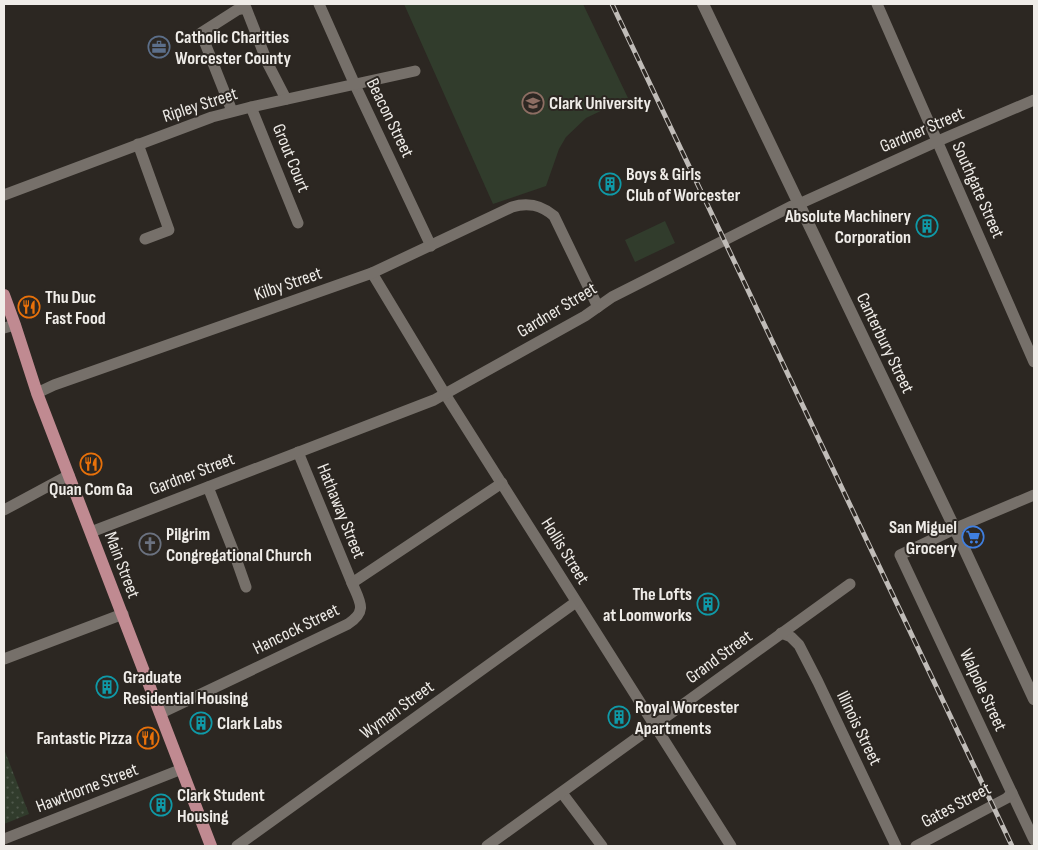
<svg xmlns="http://www.w3.org/2000/svg" width="1038" height="850" font-family="'Sofia Sans Condensed',sans-serif">
<style>
.grass{fill:url(#grass-dots)}
.green{fill:#313c2c}
.lines{fill:none;stroke-linecap:round;stroke-linejoin:round}
.street{stroke:#76706a;stroke-width:11}
.secondary{stroke:#76706a;stroke-width:12}
.primary{stroke:#c08a91;stroke-width:12}
.rail-casing{stroke:#c0bcb8;stroke-width:5}
.rail{stroke:#2c2722;stroke-width:3;stroke-dasharray:9;stroke-linecap:butt}
.labels{text-anchor:middle;dominant-baseline:central;stroke-width:4;stroke-linejoin:round;paint-order:stroke}
.poi-label{font-size:18px;font-weight:bold;fill:#efece8;stroke:#2c2722;text-anchor:start}
.street-label{font-size:18px;fill:#efece8;stroke:#2c2722}
</style>
<defs>
<pattern id="grass-dots" width="8" height="8" patternUnits="userSpaceOnUse" patternTransform="scale(1.25)"><rect width="8" height="8" fill="#313c2c"/><path d="M2 2h.1M6 6h.1" fill="none" stroke="#4f584b" stroke-width="1.8" stroke-linecap="round"/></pattern>
</defs>
<rect width="100%" height="100%" fill="#2c2722"/>
<path class="grass" d="M4,749L29,814L4,824Z"/>
<g class="green">
<path d="M404,4H583L628,98L586,118L566,137L559,149L546,186L493,204Z"/>
<path d="M665,221L675,243L635,262L625,240Z"/>
</g>
<g class="lines">
<g class="street">
<path d="M319,4L355,85L431,246"/>
<path d="M877,4L1034,362"/>
<path d="M251,107L298,223"/>
<path d="M232,111L201,33L237,10L246,8L268,64L286,99"/>
<path d="M138,144L169,230L145,239"/>
<path d="M4,195L212,117L251,107L415,71"/>
<path d="M372,273L445,394L731,846"/>
<path d="M4,328L15,325"/>
<path d="M37,393L54,385L372,273L512,207C528,202 541,205 554,216L598,307"/>
<path d="M298,452L352,583"/>
<path d="M208,487L233,550L246,587"/>
<path d="M1034,495L963,525L900,555L1034,840"/>
<path d="M4,510L69,475"/>
<path d="M91,532L434,400L585,316L612,297L792,206L799,204L938,141L1034,100"/>
<path d="M781,633L791,637L799,645L818,682L896,846"/>
<path d="M4,659L123,614"/>
<path d="M161,713L348,624C368,611 360,602 352,583L502,483"/>
<path d="M562,793L602,846"/>
<path d="M4,839L182,769"/>
<path d="M237,846L576,602"/>
<path d="M487,846L850,584"/>
<path d="M916,846L1007,798L1012,793"/>
</g>
<path class="secondary" d="M703,4L955,529L1034,699"/>
<path class="primary" d="M4,295L15,325L37,393L211,846"/>
<g class="rail-casing">
<path id="rail" d="M612,4L1012,846"/>
</g>
<use href="#rail" class="rail"/>
</g>
<defs>
<g id="office-ring" transform="scale(1.125)"><circle r="9.5" fill="#2c2722" stroke="#5c6f8a" stroke-width="1.5"/><path d="M-6-3h4V-5.5h4V-3h4V5H-6ZM-1-4.5V-3h2v-1.5ZM-6 0V1H6V0Z" fill="#5c6f8a"/></g>
<g id="university-ring" transform="scale(1.125)"><circle r="9.5" fill="#2c2722" stroke="#8d6e63" stroke-width="1.5"/><path d="M0-5L7-2L0 1L-7-2ZM-4 1L0 2.5L4 1V4Q0 6-4 4Z" fill="#8d6e63"/></g>
<g id="building-ring" transform="scale(1.125)"><circle r="9.5" fill="#2c2722" stroke="#0f9aa8" stroke-width="1.5"/><path d="M-4-6H4V6H1V3H-1V6H-4ZM-2.5-4.3h1.7v1.8h-1.7ZM.8-4.3h1.7v1.8H.8ZM-2.5-1h1.7V.8h-1.7ZM.8-1h1.7V.8H.8Z" fill="#0f9aa8"/></g>
<g id="restaurant-ring" transform="scale(1.125)"><circle r="9.5" fill="#2c2722" stroke="#e8710a" stroke-width="1.5"/><path d="M-5-6h1v4h1v-4h1v4h1v-4h1v5L-1.5 .5V6h-2V.5L-5-1ZM5-6V6H3V1.5H1.5Q1.5-4 5-6Z" fill="#e8710a"/></g>
<g id="supermarket-ring" transform="scale(1.125)"><circle r="9.5" fill="#2c2722" stroke="#3f7fe0" stroke-width="1.5"/><path d="M-6-5.5h2.5l.6 2H6L4.5 2H-2.5L-4.4-4H-6ZM-1.5 3.2a1.3 1.3 0 1 0 .1 0ZM3 3.2a1.3 1.3 0 1 0 .1 0Z" fill="#3f7fe0"/></g>
<g id="church-ring" transform="scale(1.125)"><circle r="9.5" fill="#2c2722" stroke="#6b7280" stroke-width="1.5"/><path d="M-1.2-6h2.4v3.5h3.3v2.4h-3.3V6h-2.4V-.1h-3.3v-2.4h3.3Z" fill="#6b7280"/></g>
</defs>
<g fill-rule="evenodd">
<use href="#office-ring" x="159" y="47"/>
<use href="#university-ring" x="533" y="103"/>
<use href="#building-ring" x="610" y="184"/>
<use href="#building-ring" x="927" y="226"/>
<use href="#restaurant-ring" x="29" y="307"/>
<use href="#restaurant-ring" x="91" y="464"/>
<use href="#supermarket-ring" x="973" y="537"/>
<use href="#church-ring" x="150" y="544"/>
<use href="#building-ring" x="708" y="604"/>
<use href="#building-ring" x="107" y="687"/>
<use href="#building-ring" x="619" y="717"/>
<use href="#building-ring" x="201" y="723"/>
<use href="#restaurant-ring" x="148" y="738"/>
<use href="#building-ring" x="161" y="805"/>
</g>
<g class="labels">
<g class="poi-label">
<text x="175" y="37">Catholic Charities<tspan x="175" dy="21">Worcester County</tspan></text>
<text x="549" y="103">Clark University</text>
<text x="626" y="174">Boys &amp; Girls<tspan x="626" dy="21">Club of Worcester</tspan></text>
<text x="911" y="216" text-anchor="end">Absolute Machinery<tspan x="911" dy="21">Corporation</tspan></text>
<text x="45" y="297">Thu Duc<tspan x="45" dy="21">Fast Food</tspan></text>
<text x="91" y="489" text-anchor="middle">Quan Com Ga</text>
<text x="957" y="527" text-anchor="end">San Miguel<tspan x="957" dy="21">Grocery</tspan></text>
<text x="166" y="534">Pilgrim<tspan x="166" dy="21">Congregational Church</tspan></text>
<text x="692" y="594" text-anchor="end">The Lofts<tspan x="692" dy="21">at Loomworks</tspan></text>
<text x="123" y="677">Graduate<tspan x="123" dy="21">Residential Housing</tspan></text>
<text x="635" y="707">Royal Worcester<tspan x="635" dy="21">Apartments</tspan></text>
<text x="217" y="723">Clark Labs</text>
<text x="132" y="738" text-anchor="end">Fantastic Pizza</text>
<text x="177" y="795">Clark Student<tspan x="177" dy="21">Housing</tspan></text>
</g>
<g class="street-label">
<text transform="translate(200 105) rotate(-18)">Ripley Street</text>
<text transform="translate(390 118) rotate(64)">Beacon Street</text>
<text transform="translate(922 130) rotate(-23)">Gardner Street</text>
<text transform="translate(291 158) rotate(68)">Grout Court</text>
<text transform="translate(978 190) rotate(66)">Southgate Street</text>
<text transform="translate(288 284) rotate(-19)">Kilby Street</text>
<text transform="translate(557 310) rotate(-31)">Gardner Street</text>
<text transform="translate(885 343) rotate(64)">Canterbury Street</text>
<text transform="translate(192 474) rotate(-21)">Gardner Street</text>
<text transform="translate(341 511) rotate(68)">Hathaway Street</text>
<text transform="translate(565 551) rotate(58)">Hollis Street</text>
<text transform="translate(122 565) rotate(69)">Main Street</text>
<text transform="translate(296 629) rotate(-26)">Hancock Street</text>
<text transform="translate(719 657) rotate(-36)">Grand Street</text>
<text transform="translate(983 690) rotate(65)">Walpole Street</text>
<text transform="translate(397 710) rotate(-36)">Wyman Street</text>
<text transform="translate(859 728) rotate(64)">Illinois Street</text>
<text transform="translate(87 788) rotate(-21)">Hawthorne Street</text>
<text transform="translate(956 805) rotate(-28)">Gates Street</text>
</g>
</g>
<rect width="1038" height="850" fill="none" stroke="#efece8" stroke-width="10"/>
</svg>
